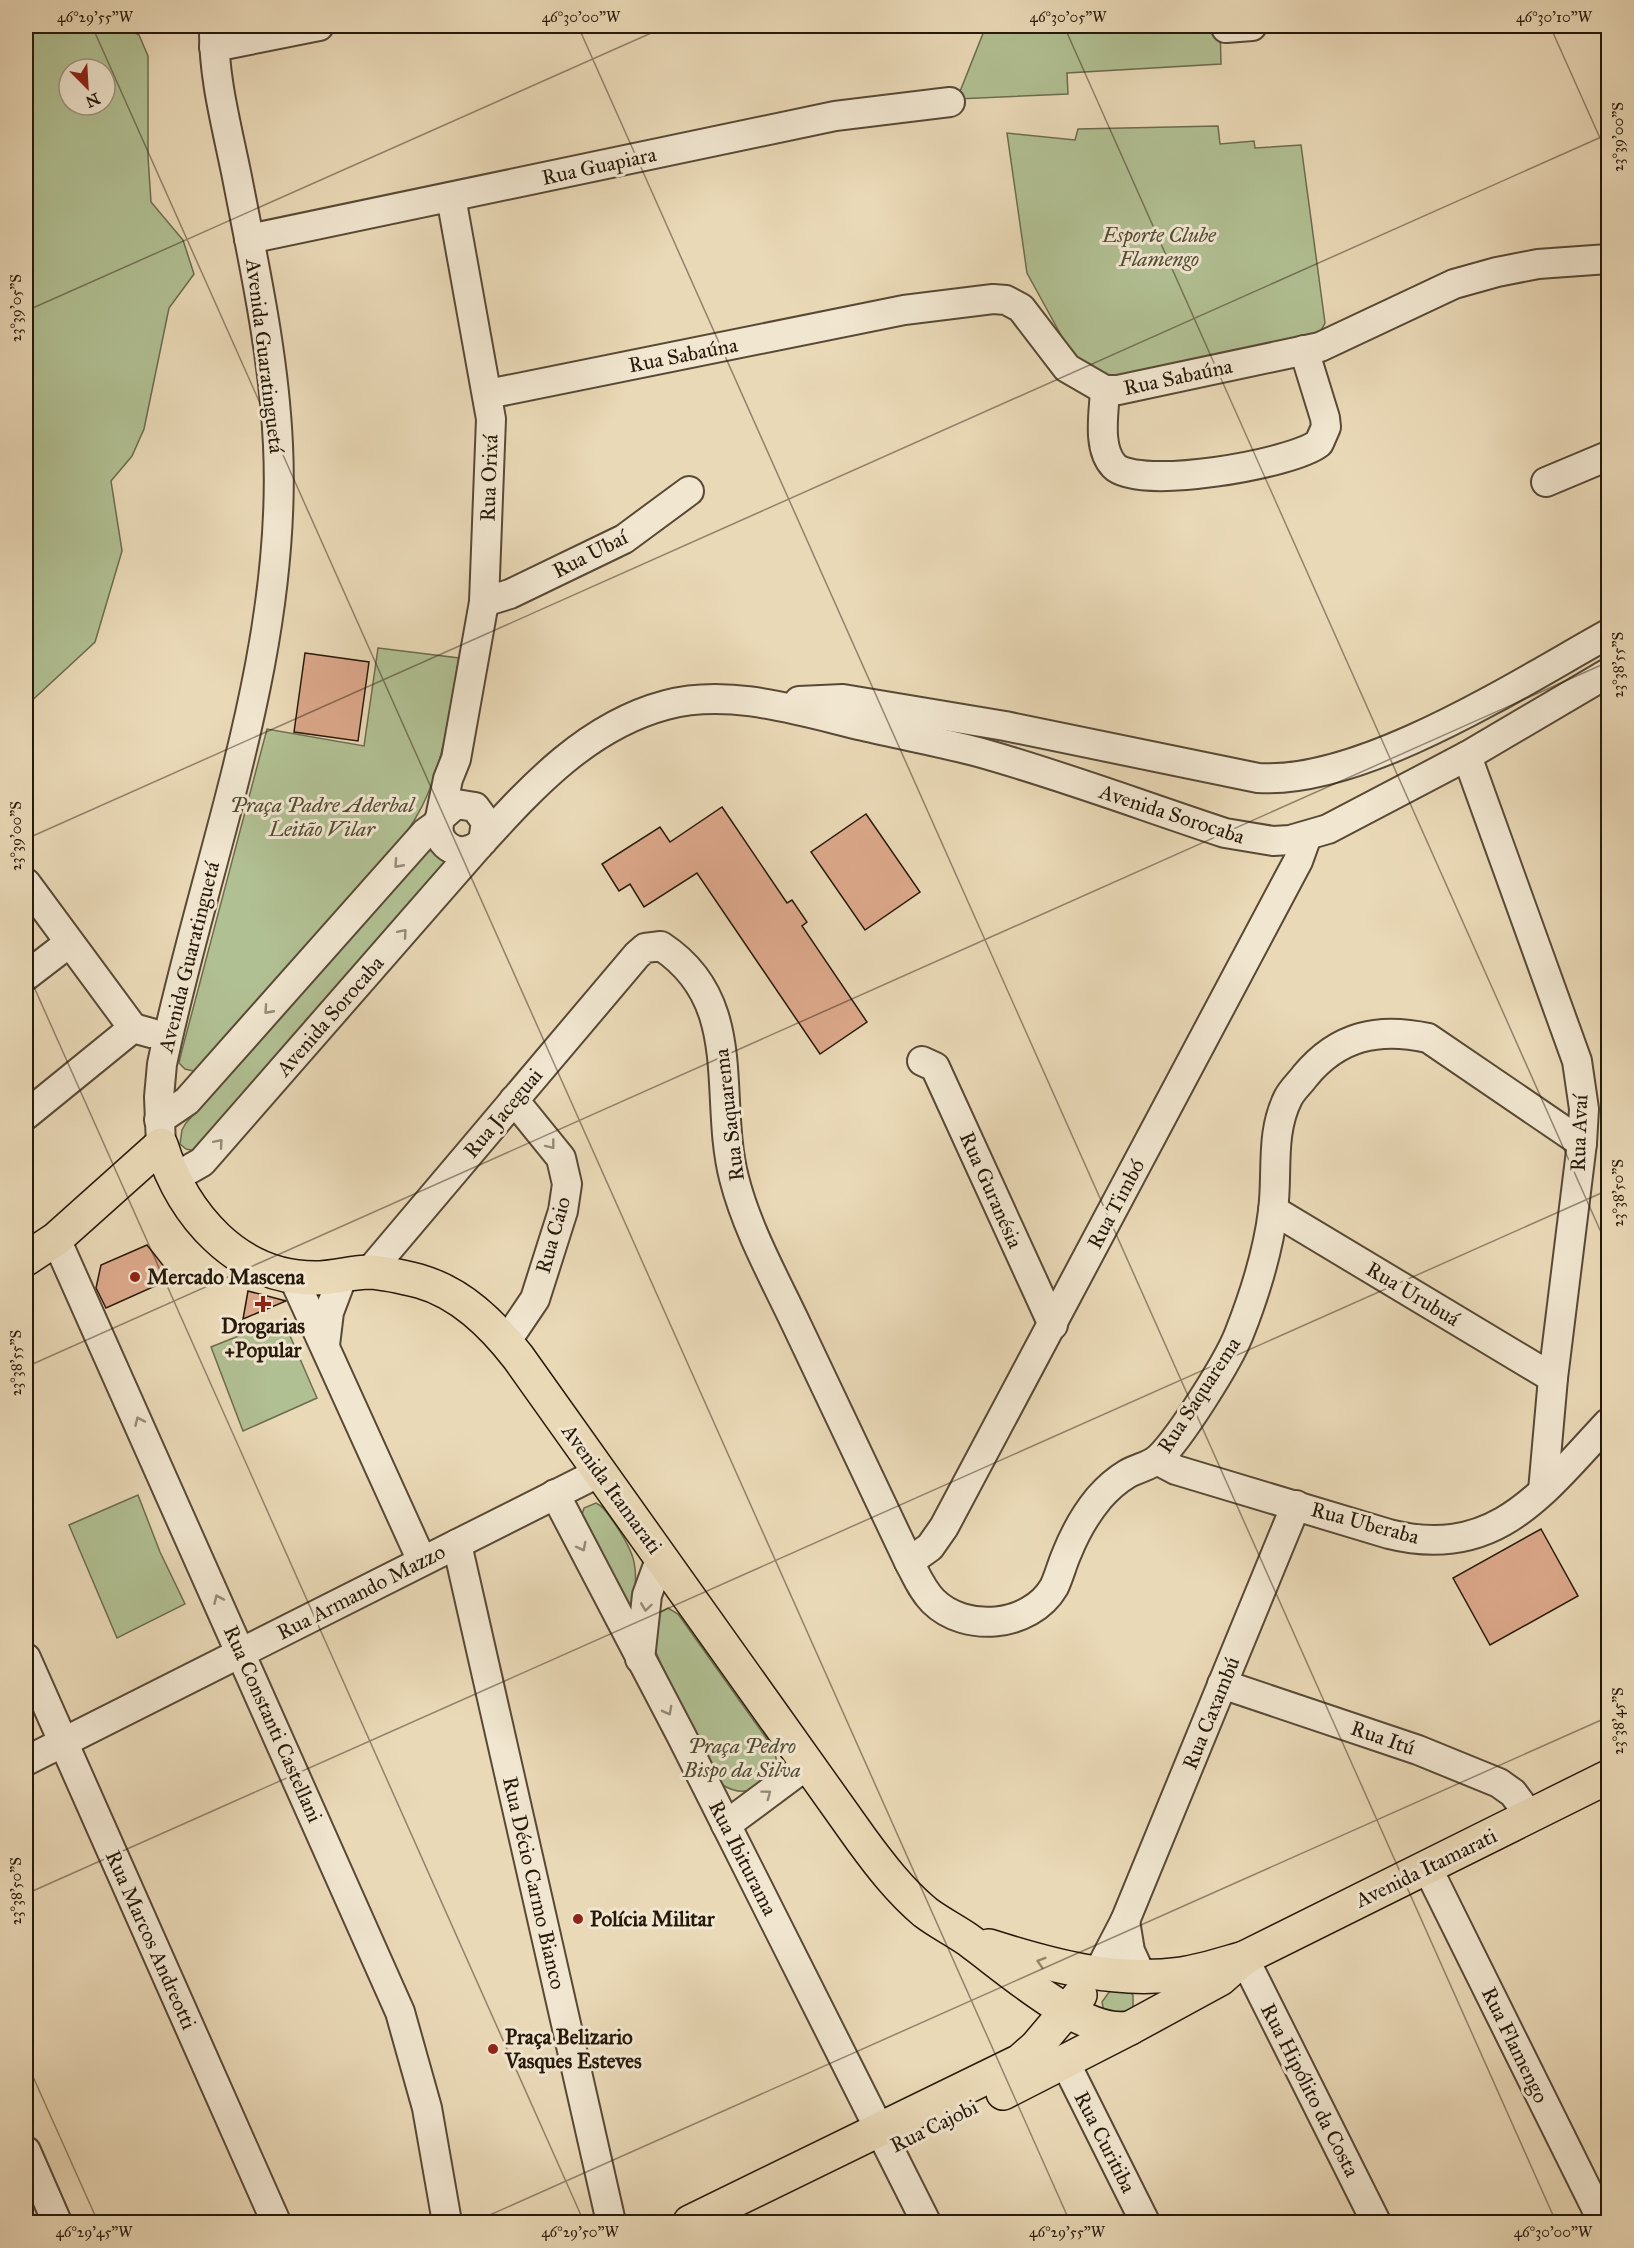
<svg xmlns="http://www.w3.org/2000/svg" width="1634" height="2248" font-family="'IM FELL Great Primer',serif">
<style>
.green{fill:#b1c093;stroke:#6c6c4e;stroke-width:1.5;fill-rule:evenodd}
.building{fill:#dca88b;stroke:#27190a;stroke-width:1.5}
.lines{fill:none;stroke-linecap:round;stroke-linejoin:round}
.minor-casing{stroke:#584935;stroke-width:32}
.major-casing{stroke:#27190a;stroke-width:36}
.minor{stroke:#f1e6d0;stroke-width:28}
.major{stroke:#ead9b7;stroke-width:33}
.oneway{stroke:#968a77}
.oneway2{stroke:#928369}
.ticks{fill:none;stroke:#27190a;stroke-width:1.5;stroke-opacity:0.45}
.poi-dot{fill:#8f2418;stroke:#f1e6d0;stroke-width:2}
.labels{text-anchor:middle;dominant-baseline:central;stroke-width:6;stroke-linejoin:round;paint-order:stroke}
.street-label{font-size:21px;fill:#27190a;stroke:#f1e6d0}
.park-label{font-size:21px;font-style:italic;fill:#504b33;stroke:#f1e6d0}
.poi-label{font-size:21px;font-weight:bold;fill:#27190a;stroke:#f1e6d0;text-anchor:start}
.neatline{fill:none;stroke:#27190a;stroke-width:2}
.ticks-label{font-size:15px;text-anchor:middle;fill:#27190a}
</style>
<rect width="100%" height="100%" fill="#ead9b7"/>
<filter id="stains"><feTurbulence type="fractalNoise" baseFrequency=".00333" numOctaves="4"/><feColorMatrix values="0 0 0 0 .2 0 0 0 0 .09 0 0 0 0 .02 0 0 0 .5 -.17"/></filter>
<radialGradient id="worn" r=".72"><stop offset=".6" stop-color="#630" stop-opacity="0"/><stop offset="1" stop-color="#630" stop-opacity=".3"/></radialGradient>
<g class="green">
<path d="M26,26H121L139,35L148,56V157L151,202L183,240L194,274L169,308L144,429L132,456L111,481L122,551L95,642L26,706ZM69,69H105V105H69Z"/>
<path d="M986,26H1220L1221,64L1067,73L1068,94L957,99Z"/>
<path d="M1218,126L1220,144L1254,141L1255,148L1301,145L1325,323L1319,334L1120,377L1105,375L1073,357L1027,273L1007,133L1075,140L1078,129Z"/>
<path d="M378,648L459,658C449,711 444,772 415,819C408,831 399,842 391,853L204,1066L193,1071L185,1069L179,1063L181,1054L267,729L364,746Z"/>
<path d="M433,842L453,860L196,1151L186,1149L180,1144L182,1130L186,1123Z"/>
<path d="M284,1322L317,1398L243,1431L211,1347L266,1325Z"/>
<path d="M138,1495L160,1552L185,1604L117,1638L69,1525Z"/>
<path d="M596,1503C605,1507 609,1516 615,1524C640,1561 636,1568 634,1611L629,1615L581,1518L584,1508Z"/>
<path d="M668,1608L678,1614L774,1749L778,1767C763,1789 744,1799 721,1784L661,1664L655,1650L657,1614Z"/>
<path d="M1112,1988L1129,1991L1133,1995V2011L1104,2012L1102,2002Z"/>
</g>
<g class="building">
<path d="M305,653L369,662L358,741L294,732Z"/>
<path d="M722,807L787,903L792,900L807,922L802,926L867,1022L820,1054L697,873L644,907L630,884L619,891L602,864L660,827L670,842Z"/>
<path d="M866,814L920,892L865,930L811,852Z"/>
<path d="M147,1245L173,1278L106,1308L96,1288L101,1265Z"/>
<path d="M248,1291L286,1301L243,1319Z"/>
<path d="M1541,1529L1578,1596L1490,1645L1453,1578Z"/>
</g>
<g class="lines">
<g class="minor-casing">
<g id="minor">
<path d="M1226,28L1252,26"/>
<path d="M214,47L319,26"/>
<path d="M249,239L835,116L950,102"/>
<path d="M1105,390C1104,413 1097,448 1114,466C1138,491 1293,464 1319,443L1326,427L1325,418L1304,350"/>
<path d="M488,394L904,310L993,299L1006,300L1021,308L1067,368L1105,390H1118L1320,347L1454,284L1497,272L1538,264L1608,259"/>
<path d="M1546,482L1608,456"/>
<path d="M484,602L510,594L624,539L689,491"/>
<path d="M799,701L843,699L1005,726L1258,778C1362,785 1518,684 1608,634"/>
<path d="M1467,756L1577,1061L1584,1109L1582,1143L1553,1378L1543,1491"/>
<path d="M440,818L448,779L456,759L484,602L491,419L451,197"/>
<path d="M483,841L486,822L475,807L456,804L440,818C432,843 458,861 479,845C532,787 587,726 666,705C730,688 800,711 863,726C901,735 940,742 978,752C1061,775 1143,806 1225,833L1273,841L1290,840L1328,829L1467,756L1608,673"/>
<path d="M26,883L133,1028"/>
<path d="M26,976L69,943"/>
<path d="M922,1061L935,1067L1053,1325"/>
<path d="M26,1115L133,1028L151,1033"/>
<path d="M159,1120L187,1101L425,833L439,823"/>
<path d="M161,1145L159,1097L162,1064C205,859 288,658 278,445C274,355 254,265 237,177C227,127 213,77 214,26"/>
<path d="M174,1178L202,1162L479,845"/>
<path d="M1273,1210L1553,1378"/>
<path d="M56,1239L400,2012L427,2108L447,2222"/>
<path d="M369,1272L637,955L645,948L661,946C746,1002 713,1096 734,1178C747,1230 776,1281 798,1328C835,1406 872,1484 909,1562C916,1575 922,1590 933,1601C965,1633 1030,1628 1054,1587C1059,1577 1062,1564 1067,1553C1075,1533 1085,1515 1099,1498C1106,1490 1117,1480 1127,1474C1137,1468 1151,1466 1159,1458C1180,1438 1228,1362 1239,1334C1254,1296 1268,1252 1273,1211C1278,1173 1270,1134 1288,1098C1292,1090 1300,1083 1305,1076C1338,1036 1378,1027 1428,1038L1582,1143"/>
<path d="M293,1277L422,1561"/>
<path d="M506,1342L535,1299L563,1211L567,1184L561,1158L514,1100"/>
<path d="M325,1345L329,1312L343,1275"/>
<path d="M1157,1460L1176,1470L1389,1534C1496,1561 1543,1492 1608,1423"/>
<path d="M555,1494L681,1735L926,2222"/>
<path d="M457,1544L611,2222"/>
<path d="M909,1562L930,1547L944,1527L1298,861L1307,836"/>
<path d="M26,1658L276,2222"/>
<path d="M640,1659L647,1595L661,1557"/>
<path d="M1222,1684L1418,1750L1499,1783L1513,1793L1530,1816"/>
<path d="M26,1761L600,1472"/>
<path d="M726,1825L808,1764"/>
<path d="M1427,1867L1603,2222"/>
<path d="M1125,1921L1130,1951L1141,1975"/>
<path d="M1244,1958L1376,2222"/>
<path d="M1098,1973L1125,1921L1296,1505"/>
<path d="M1065,2062L1145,2222"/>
<path d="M26,2151L57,2222"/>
</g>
</g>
<g class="major-casing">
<g id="major">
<path d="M26,1259L56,1239L161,1145C183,1215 237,1278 315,1278C334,1278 352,1272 370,1272C386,1273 403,1277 419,1281C461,1293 492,1324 518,1357L861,1839C880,1865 900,1891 925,1912C938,1922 954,1930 967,1939C1005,1966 1082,2037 1130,2028L1220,1979L1244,1958"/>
<path d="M989,1946C1052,1966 1114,1983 1181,1974C1202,1971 1223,1964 1244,1958L1608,1777"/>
<path d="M1003,2093L1130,2028"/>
<path d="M690,2222L1020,2061L1036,2047L1080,1995"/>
</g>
</g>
<use href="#minor" class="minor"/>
<use href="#major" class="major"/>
</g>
<defs><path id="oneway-chevron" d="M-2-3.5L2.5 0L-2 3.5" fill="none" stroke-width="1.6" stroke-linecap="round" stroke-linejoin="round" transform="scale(1.5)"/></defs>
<g class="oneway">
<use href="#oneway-chevron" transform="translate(398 864) rotate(132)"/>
<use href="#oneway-chevron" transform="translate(403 933) rotate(-49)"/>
<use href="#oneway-chevron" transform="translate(268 1010) rotate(132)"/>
<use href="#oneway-chevron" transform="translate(219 1143) rotate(-49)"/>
<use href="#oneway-chevron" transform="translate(551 1145) rotate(52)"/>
<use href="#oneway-chevron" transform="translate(139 1421) rotate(-114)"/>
<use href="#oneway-chevron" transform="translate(582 1547) rotate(63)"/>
<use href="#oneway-chevron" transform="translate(218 1599) rotate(-114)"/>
<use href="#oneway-chevron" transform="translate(646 1607) rotate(98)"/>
<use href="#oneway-chevron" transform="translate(668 1711) rotate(62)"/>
<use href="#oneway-chevron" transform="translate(767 1794) rotate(-37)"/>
</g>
<use class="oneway2" href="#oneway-chevron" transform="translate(1041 1962) rotate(-163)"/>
<path class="ticks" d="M92,26L1070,2222M578,26L1556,2222M1064,26L1608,1248M1550,26L1608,156M26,311L667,26M26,839L1608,134M26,969L584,2222M26,1367L1608,662M26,1894L1608,1190M26,2061L98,2222M474,2222L1608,1717"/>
<g class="poi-dot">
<circle cx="135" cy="1277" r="6"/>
<path d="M260 1295h6v6h6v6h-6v6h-6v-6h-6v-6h6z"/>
<circle cx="578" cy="1919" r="6"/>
<circle cx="493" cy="2049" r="6"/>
</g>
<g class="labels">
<g class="street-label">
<text transform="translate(599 166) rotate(-12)">Rua Guapiara</text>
<text transform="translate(683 355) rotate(-11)">Rua Sabaúna</text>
<text transform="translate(265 356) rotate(83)">Avenida Guaratinguetá</text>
<text transform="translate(1178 377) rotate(-12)">Rua Sabaúna</text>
<text transform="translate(489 478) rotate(-88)">Rua Orixá</text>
<text transform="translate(590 554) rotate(-27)">Rua Ubaí</text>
<text transform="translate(1172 814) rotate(18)">Avenida Sorocaba</text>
<text transform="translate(189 957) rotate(-76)">Avenida Guaratinguetá</text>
<text transform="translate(330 1016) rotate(-49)">Avenida Sorocaba</text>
<text transform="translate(503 1113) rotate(-50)">Rua Jaceguai</text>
<text transform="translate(729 1115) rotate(-97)">Rua Saquarema</text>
<text transform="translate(1579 1133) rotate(-88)">Rua Avaí</text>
<text transform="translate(991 1190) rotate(66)">Rua Guranésia</text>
<text transform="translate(1116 1204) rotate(-62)">Rua Timbó</text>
<text transform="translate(553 1235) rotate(-74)">Rua Caio</text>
<text transform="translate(1413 1294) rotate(31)">Rua Urubuá</text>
<text transform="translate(1199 1395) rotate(-57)">Rua Saquarema</text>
<text transform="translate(612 1489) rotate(54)">Avenida Itamarati</text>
<text transform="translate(1365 1523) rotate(15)">Rua Uberaba</text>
<text transform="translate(361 1592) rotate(-27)">Rua Armando Mazzo</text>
<text transform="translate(1211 1713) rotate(-68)">Rua Caxambú</text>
<text transform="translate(273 1724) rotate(66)">Rua Constanti Castellani</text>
<text transform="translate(1383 1738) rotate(19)">Rua Itú</text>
<text transform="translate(743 1858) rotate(63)">Rua Ibiturama</text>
<text transform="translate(1426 1868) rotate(-26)">Avenida Itamarati</text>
<text transform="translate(534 1883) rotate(77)">Rua Décio Carmo Bianco</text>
<text transform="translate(151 1940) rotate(66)">Rua Marcos Andreotti</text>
<text transform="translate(1515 2045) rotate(64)">Rua Flamengo</text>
<text transform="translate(1310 2090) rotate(63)">Rua Hipólito da Costa</text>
<text transform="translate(934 2126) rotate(-26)">Rua Cajobi</text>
<text transform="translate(1105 2142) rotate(63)">Rua Curitiba</text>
</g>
<g class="park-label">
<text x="1159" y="235">Esporte Clube<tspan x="1159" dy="24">Flamengo</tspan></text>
<text x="322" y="805">Praça Padre Aderbal<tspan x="322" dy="24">Leitão Vilar</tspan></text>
<text x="742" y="1746">Praça Pedro<tspan x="742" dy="24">Bispo da Silva</tspan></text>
</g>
<g class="poi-label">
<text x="147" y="1277">Mercado Mascena</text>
<text x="263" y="1326" text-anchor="middle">Drogarias<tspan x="263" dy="24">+Popular</tspan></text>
<text x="590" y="1919">Polícia Militar</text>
<text x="505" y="2037">Praça Belizario<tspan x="505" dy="24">Vasques Esteves</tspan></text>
</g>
</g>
<rect width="1634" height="2248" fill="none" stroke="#ead9b7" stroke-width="66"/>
<g transform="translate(87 87) rotate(156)"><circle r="28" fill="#f1e6d0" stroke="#a09481" stroke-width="1.5"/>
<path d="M0-4.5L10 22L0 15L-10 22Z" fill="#8f2418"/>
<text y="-9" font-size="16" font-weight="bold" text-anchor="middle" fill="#27190a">N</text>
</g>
<rect x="33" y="33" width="1568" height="2182" class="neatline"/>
<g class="ticks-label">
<text x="95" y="22">46°29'55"W</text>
<text x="581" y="22">46°30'00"W</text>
<text x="1068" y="22">46°30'05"W</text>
<text x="1554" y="22">46°30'10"W</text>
<text transform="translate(1618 137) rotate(-90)" y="5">23°39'00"S</text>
<text transform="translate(16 308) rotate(-90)" y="5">23°39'05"S</text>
<text transform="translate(1618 665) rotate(-90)" y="5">23°38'55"S</text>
<text transform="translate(16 836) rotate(-90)" y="5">23°39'00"S</text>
<text transform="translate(1618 1193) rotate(-90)" y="5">23°38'50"S</text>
<text transform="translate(16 1363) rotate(-90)" y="5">23°38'55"S</text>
<text transform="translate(1618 1721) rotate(-90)" y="5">23°38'45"S</text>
<text transform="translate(16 1891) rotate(-90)" y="5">23°38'50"S</text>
<text x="94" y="2237">46°29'45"W</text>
<text x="580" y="2237">46°29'50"W</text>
<text x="1067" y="2237">46°29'55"W</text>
<text x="1553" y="2237">46°30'00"W</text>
</g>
<rect width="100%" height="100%" filter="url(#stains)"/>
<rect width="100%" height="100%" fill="url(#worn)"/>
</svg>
